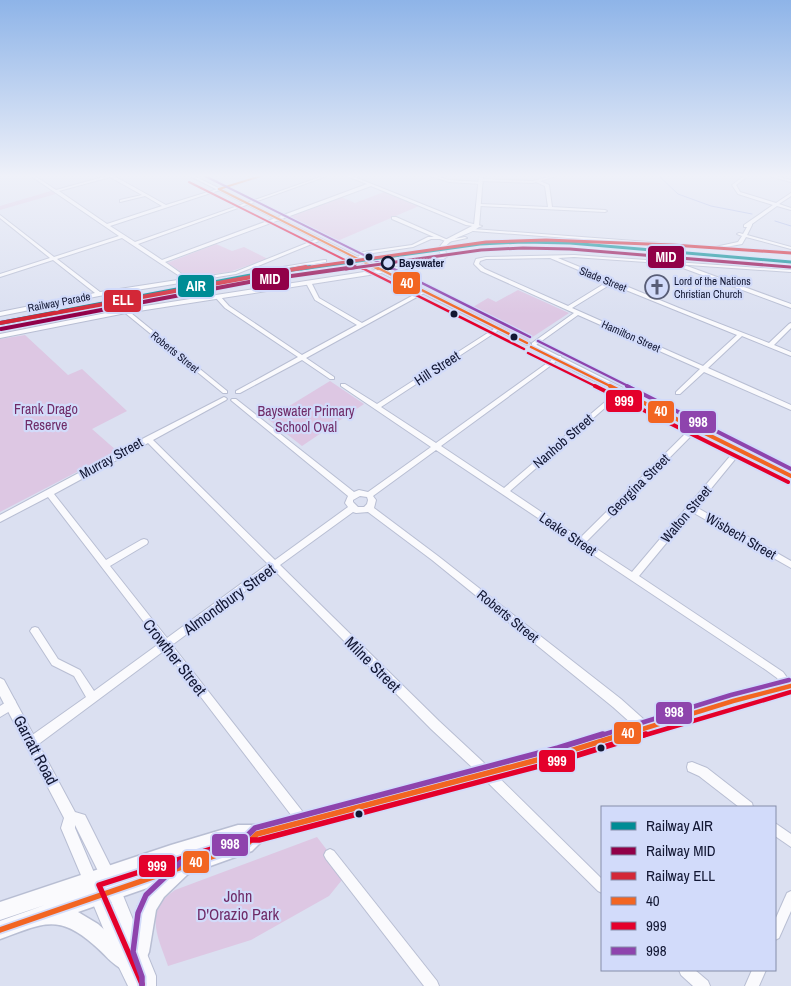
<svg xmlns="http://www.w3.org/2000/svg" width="791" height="986" font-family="'Archivo Narrow',sans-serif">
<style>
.green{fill:#ddc7e3}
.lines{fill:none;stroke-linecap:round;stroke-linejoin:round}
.stream{stroke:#a7b5e7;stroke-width:1}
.minor-casing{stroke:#b8bed3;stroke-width:2}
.major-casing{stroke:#b8bed3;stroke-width:2}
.highway-casing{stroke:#b8bed3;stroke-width:3}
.minor{fill:#fafafd;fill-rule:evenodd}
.major{fill:#fafafd;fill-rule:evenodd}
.highway{fill:#fafafd;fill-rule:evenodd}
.rail{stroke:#c5c6cc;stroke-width:1;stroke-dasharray:5 5;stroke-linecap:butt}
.bus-1-far4-casing{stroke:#d2dbfa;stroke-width:4}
.bus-1-far3-casing{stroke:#d2dbfa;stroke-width:5}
.bus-1-far2-casing{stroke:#d2dbfa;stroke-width:8}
.bus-1-far1-casing{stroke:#d2dbfa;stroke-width:8}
.bus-1-casing{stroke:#d2dbfa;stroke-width:9}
.bus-2-far4-casing{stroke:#d2dbfa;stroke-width:4}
.bus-2-far3-casing{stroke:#d2dbfa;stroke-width:5}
.bus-2-far2-casing{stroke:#d2dbfa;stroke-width:8}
.bus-2-far1-casing{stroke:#d2dbfa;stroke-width:8}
.bus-2-casing{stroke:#d2dbfa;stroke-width:9}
.bus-3-far4-casing{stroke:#d2dbfa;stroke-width:4}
.bus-3-far3-casing{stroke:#d2dbfa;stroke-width:5}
.bus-3-far2-casing{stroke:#d2dbfa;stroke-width:8}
.bus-3-far1-casing{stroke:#d2dbfa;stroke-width:8}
.bus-3-casing{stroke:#d2dbfa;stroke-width:9}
.bus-1-far4{stroke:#f26522;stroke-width:2}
.bus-1-far3{stroke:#f26522;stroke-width:2.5}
.bus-1-far2{stroke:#f26522;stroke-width:4}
.bus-1-far1{stroke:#f26522;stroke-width:4.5}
.bus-1{stroke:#f26522;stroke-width:5.5}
.bus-2-far4{stroke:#e4002b;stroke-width:2}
.bus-2-far3{stroke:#e4002b;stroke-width:2.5}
.bus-2-far2{stroke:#e4002b;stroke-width:4}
.bus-2-far1{stroke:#e4002b;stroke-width:4.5}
.bus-2{stroke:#e4002b;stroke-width:5.5}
.bus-3-far4{stroke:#8e44ad;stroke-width:2}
.bus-3-far3{stroke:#8e44ad;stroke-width:2.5}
.bus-3-far2{stroke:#8e44ad;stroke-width:4}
.bus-3-far1{stroke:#8e44ad;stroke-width:4.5}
.bus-3{stroke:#8e44ad;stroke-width:5.5}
.rail-1-far1-casing{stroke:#d2dbfa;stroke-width:5}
.rail-1-casing{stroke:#d2dbfa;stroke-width:6}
.rail-2-far1-casing{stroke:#d2dbfa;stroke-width:5}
.rail-2-casing{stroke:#d2dbfa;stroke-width:6}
.rail-3-far1-casing{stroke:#d2dbfa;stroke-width:5}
.rail-3-casing{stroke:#d2dbfa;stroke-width:6}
.rail-1-far1{stroke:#008c95;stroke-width:3}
.rail-1{stroke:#008c95;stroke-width:4}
.rail-2-far1{stroke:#910048;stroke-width:3}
.rail-2{stroke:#910048;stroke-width:4}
.rail-3-far1{stroke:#d32737;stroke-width:3}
.rail-3{stroke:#d32737;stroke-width:4}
.bus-dot{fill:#121733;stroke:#d2dbfa;stroke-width:2}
.stop-dot{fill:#d2dbfa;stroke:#121733;stroke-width:2.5}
.labels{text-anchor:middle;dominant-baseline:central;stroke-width:4.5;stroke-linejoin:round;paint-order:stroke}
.far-stop-label{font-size:11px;font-weight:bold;fill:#121733;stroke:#d2dbfa;text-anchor:start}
.far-street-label{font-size:11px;fill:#121733;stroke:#d2dbfa}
.far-poi-label{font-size:11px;fill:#121733;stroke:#d2dbfa;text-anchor:start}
.street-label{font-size:14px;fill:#121733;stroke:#d2dbfa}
.park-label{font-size:14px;fill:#6f2b68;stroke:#d2dbfa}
.near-street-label{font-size:16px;fill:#121733;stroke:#d2dbfa}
.near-park-label{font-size:16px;fill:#6f2b68;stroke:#d2dbfa}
.line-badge{stroke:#d2dbfa;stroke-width:2}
.badge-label{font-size:14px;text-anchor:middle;font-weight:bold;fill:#fff}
</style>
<rect width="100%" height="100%" fill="#dbe0f1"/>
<g class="green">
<path d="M54,190L59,193L0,210V206Z"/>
<path d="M384,192L419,206L335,242L288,217L341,197L355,203Z"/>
<path d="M216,244L232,251L244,247L268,259L229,272L189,277L167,263Z"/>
<path d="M518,290L569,313L528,340L468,310L488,298L496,302Z"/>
<path d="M25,335L68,375L82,369L127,411L92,429L117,451L0,512V339Z"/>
<path d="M330,381L364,404L302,446L268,419Z"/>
<path d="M317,837L346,875L329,896L251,940L168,966C158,937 143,911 175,890Z"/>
</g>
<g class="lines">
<g class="stream">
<path d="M659,176L678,194L711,206L752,214"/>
<path d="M775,221L791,226"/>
</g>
<g class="minor-casing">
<g id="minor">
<path d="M31,176H35L56,190L107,176H114L166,205L259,176H263L110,226L135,242L323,176H327L138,244L162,260L367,184L349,177L348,176H352L469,223L482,226L480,227L466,225L371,186L165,262L189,279L235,272L317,239H319V241L258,266L264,269H271L324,260H326V262L271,271H263L254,267L236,274L99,296L0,316V312L95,293L53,260L0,277V274L50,258L0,218V215L54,257L119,236ZM110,177L142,195L120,200V202L145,196L162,206L107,224L59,191ZM122,238L184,279L100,292L57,259Z"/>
<path d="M431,176H435L449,180L481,182L483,183L481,184L449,182Z"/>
<path d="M552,176H556L540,181L549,185L552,207L605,210L607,211L605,212L480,206L478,205L480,204L548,207L545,186L536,182L533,183L481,181L479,180L481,179L533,181Z"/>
<path d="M744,176H748L736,185L740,192L776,203L791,193V196L779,204L791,208V210L777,206L752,224V225L747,235L791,247V249L746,237L742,244L715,249L473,231L471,230L473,229L715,247L738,242L742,236L737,234L739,233L743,234L747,227H744V225L773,205L738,194L732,185Z"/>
<path d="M770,176H775L791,180V182Z"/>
<path d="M392,217H396L448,240L465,237L467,238L448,242L440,239H431L413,247L366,254L362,259H358V257L363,252L412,245L428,237H434L392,219Z"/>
<path d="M574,255L791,270V272L574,257L558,258L679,308L769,343L789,324L791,323V328L774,345L791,352V356L742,336L708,368L791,405V410L704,372L680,394H676V392L700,369L578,315L536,345H532V343L574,313L481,271L474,264L476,259L486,257ZM550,258L607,282L568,306L485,269L479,264L480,261L486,259ZM611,284L737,335L703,366L572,308Z"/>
<path d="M683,266H687L791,304V308L683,268Z"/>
<path d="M307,282H311L319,298L362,323L421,291L426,292L306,358L334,377V379H330L302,360L240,393H236V391L298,357L225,308L215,297L220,296L229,306L302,355L357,325L315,300L306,283Z"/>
<path d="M126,309L227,391V393H223L124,312L123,311Z"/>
<path d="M497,327L500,329L499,330L381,407L436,443L557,356H561V358L441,446L504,488L619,390H623V392L510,491L580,538L693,426H697L698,428L697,430L586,542L632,572L737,448H741L742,450L741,452L696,507L791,561V568L692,512L639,576L783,672L791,683V691L788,692L785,690L777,678L766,670L436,450L373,496L376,500L374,508L438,556L621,699L649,724L650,728L649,732L645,733L641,732L613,707L432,560L368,512L356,513L353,512L280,565L439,721L482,761L602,879V893L598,891L474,769L431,729L274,570L172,645L306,816L308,820L306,824L302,826L298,824L165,650L36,746L32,747L28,746L27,742L28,738L86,697L74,676L52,665L32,634L30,631L32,628L35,627L38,628L58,659L80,670L94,691L160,643L48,497L0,522V515L146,437L224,397L226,398L227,399L226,400L153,440L275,560L348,507L345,503L348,496L232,401L231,400L232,399H236L354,492L359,490L368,492L431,447L341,386V384H345L377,404ZM148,443L268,564L167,638L110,566L147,544L148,542L147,540L144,539L141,540L106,560L54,494ZM360,496L367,497L368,500L367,504L364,507H358L353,502V500Z"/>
<path d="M11,699L15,700L16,704L15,708L0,717V706Z"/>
<path d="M692,762L707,768L752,803L753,807H739L699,776L688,771L687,767L688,763Z"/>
<path d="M775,823L791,834V847L775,836Z"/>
<path d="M330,849L334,851L437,981L439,986H424L326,859L324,855L326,851Z"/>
<path d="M791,891V911L779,938L775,940V920L787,893Z"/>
<path d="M679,970H695L708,981L710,986H693L681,975Z"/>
<path d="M752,970H766L759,986H745Z"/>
</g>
</g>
<g class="major-casing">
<g id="major">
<path d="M190,176H194L383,269L432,262L442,256L438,249L445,240L474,225L479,176H483L479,227C468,236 451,236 444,249L448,256L436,264L389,272L530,343L527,345L525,344L382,273L126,313L0,338V334L126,309L377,270Z"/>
<path d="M535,344L791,472V479L573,370L533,347L532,346Z"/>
<path d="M0,678L4,680L75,812L85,815L113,871L115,876L113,881L108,883L103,881L75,825V828L98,882L96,887L101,889L125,947L124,952L128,954L140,978L106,888L108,883L113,881L118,883L120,888L156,976V986H128L115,959L117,954L113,952L89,894L91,889L86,887L61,828L64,818L0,696Z"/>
</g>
</g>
<g class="highway-casing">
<path id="highway" d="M791,679V693L733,708L560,762L262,841L252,851L188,874L164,897L156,910L149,952L146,959L139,962L133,959L131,967L124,970C112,965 104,953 94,945C57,912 40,925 0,939V921L45,905L0,920V902L171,845L238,825H257L560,746L733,694ZM150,887L138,906L129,952L98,924L78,912Z"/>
</g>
<use href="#minor" class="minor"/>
<use href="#major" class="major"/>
<use href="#highway" class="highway"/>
<path class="rail" d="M0,327L166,294L296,275"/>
<g class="bus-1-far4-casing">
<g id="bus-1-far4">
<path d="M219,189L378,269"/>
<path d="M219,189L261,176"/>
</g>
</g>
<g class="bus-1-far3-casing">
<g id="bus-1-far3">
<path d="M376,267L527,343"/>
<path d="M531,347L612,387"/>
</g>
</g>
<g class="bus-1-far2-casing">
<path id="bus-1-far2" d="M610,386L791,476"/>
</g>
<g class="bus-1-far1-casing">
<path id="bus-1-far1" d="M620,736L733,701L791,686"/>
</g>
<g class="bus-1-casing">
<path id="bus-1" d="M0,930L246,845L257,834L560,754L624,734"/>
</g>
<g class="bus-2-far4-casing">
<path id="bus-2-far4" d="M189,182L363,269"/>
</g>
<g class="bus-2-far3-casing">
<g id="bus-2-far3">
<path d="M360,267L524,349"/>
<path d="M528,353L597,387"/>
</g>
</g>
<g class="bus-2-far2-casing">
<path id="bus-2-far2" d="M595,386L788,482"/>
</g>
<g class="bus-2-far1-casing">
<path id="bus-2-far1" d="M642,736L791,692"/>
</g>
<g class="bus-2-casing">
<path id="bus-2" d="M142,984L99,885L239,840H259L562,760L646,734"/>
</g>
<g class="bus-3-far4-casing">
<path id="bus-3-far4" d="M205,176L392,269"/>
</g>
<g class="bus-3-far3-casing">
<g id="bus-3-far3">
<path d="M390,267L530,337"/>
<path d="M538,341L630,387"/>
</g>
</g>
<g class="bus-3-far2-casing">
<path id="bus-3-far2" d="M627,386L791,469"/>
</g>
<g class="bus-3-far1-casing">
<path id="bus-3-far1" d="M599,736L731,695L789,680"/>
</g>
<g class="bus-3-casing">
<path id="bus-3" d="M142,986V977L133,952L138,913L146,895L181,862L243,840L255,828L558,748L603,734"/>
</g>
<use href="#bus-1-far4" class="bus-1-far4"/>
<use href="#bus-1-far3" class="bus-1-far3"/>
<use href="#bus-1-far2" class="bus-1-far2"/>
<use href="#bus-1-far1" class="bus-1-far1"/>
<use href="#bus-1" class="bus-1"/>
<use href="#bus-2-far4" class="bus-2-far4"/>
<use href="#bus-2-far3" class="bus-2-far3"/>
<use href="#bus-2-far2" class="bus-2-far2"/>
<use href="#bus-2-far1" class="bus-2-far1"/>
<use href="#bus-2" class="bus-2"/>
<use href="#bus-3-far4" class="bus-3-far4"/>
<use href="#bus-3-far3" class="bus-3-far3"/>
<use href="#bus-3-far2" class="bus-3-far2"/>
<use href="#bus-3-far1" class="bus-3-far1"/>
<use href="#bus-3" class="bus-3"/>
<g class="rail-1-far1-casing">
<path id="rail-1-far1" d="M301,269L480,244L523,242L570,243L791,262"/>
</g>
<g class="rail-1-casing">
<path id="rail-1" d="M0,323L248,276L310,267"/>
</g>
<g class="rail-2-far1-casing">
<path id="rail-2-far1" d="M346,269L481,250L523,248L570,249L790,267"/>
</g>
<g class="rail-2-casing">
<path id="rail-2" d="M1,329L249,282L355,267"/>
</g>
<g class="rail-3-far1-casing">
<path id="rail-3-far1" d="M297,269L486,242L546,240L673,245L791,253"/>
</g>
<g class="rail-3-casing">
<path id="rail-3" d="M0,323L306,267"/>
</g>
<use href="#rail-1-far1" class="rail-1-far1"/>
<use href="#rail-1" class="rail-1"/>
<use href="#rail-2-far1" class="rail-2-far1"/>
<use href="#rail-2" class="rail-2"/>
<use href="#rail-3-far1" class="rail-3-far1"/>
<use href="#rail-3" class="rail-3"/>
</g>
<linearGradient id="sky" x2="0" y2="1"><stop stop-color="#8eb4e8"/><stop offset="0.56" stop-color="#eff1f9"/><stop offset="1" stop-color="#eff1f9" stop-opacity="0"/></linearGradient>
<rect width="791" height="314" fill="url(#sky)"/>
<defs>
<g id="church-ring" transform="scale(1.25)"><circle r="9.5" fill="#d2dbfa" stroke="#585d76" stroke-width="1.5"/><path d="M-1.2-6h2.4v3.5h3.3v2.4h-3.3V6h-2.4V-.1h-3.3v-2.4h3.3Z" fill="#585d76"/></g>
</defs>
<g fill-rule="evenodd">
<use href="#church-ring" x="657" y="287"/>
</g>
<g class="bus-dot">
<circle cx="369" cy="257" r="4.5"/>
<circle cx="350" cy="262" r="4.5"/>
<circle cx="454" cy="314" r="4.5"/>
<circle cx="514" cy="337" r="4.5"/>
<circle cx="601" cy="748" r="4.5"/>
<circle cx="359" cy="814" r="4.5"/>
</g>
<circle class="stop-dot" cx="388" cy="263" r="6"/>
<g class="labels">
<g class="far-stop-label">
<text x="399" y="263">Bayswater</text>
</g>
<g class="far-street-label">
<text transform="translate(603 279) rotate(22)">Slade Street</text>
<text transform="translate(59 302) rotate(-11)">Railway Parade</text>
<text transform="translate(631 336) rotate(24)">Hamilton Street</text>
<text transform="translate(175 352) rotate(39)">Roberts Street</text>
</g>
<g class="far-poi-label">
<text x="674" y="281">Lord of the Nations<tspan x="674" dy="13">Christian Church</tspan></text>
</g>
<g class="street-label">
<text transform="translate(437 368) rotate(-33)">Hill Street</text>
<text transform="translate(563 441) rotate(-41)">Nanhob Street</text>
<text transform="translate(111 458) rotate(-29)">Murray Street</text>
<text transform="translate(638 485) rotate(-45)">Georgina Street</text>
<text transform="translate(686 514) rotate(-50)">Walton Street</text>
<text transform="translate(568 534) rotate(34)">Leake Street</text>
<text transform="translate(741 536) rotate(30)">Wisbech Street</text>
<text transform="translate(508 616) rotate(39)">Roberts Street</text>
</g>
<g class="park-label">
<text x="46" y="409">Frank Drago<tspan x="46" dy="16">Reserve</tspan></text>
<text x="306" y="411">Bayswater Primary<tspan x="306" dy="16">School Oval</tspan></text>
</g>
<g class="near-street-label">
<text transform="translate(229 599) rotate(-36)">Almondbury Street</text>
<text transform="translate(175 657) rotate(52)">Crowther Street</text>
<text transform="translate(373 664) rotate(45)">Milne Street</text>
<text transform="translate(36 750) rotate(62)">Garratt Road</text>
</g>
<g class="near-park-label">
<text x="238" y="896">John<tspan x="238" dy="18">D'Orazio Park</tspan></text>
</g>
</g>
<g class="line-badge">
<rect x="647" y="245" width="38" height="24" rx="5" fill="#910048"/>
<rect x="251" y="267" width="39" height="24" rx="5" fill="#910048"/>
<rect x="392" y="271" width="29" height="24" rx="5" fill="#f26522"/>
<rect x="177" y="274" width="38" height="24" rx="5" fill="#008c95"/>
<rect x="103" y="289" width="39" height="24" rx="5" fill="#d32737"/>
<rect x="605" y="389" width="38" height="24" rx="5" fill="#e4002b"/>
<rect x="647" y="400" width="28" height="24" rx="5" fill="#f26522"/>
<rect x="679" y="410" width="38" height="24" rx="5" fill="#8e44ad"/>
<rect x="655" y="701" width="38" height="24" rx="5" fill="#8e44ad"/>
<rect x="613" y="721" width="29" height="24" rx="5" fill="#f26522"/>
<rect x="538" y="749" width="38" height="24" rx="5" fill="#e4002b"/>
<rect x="211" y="833" width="38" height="24" rx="5" fill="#8e44ad"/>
<rect x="182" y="850" width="28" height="24" rx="5" fill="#f26522"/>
<rect x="138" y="854" width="38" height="24" rx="5" fill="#e4002b"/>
</g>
<g class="badge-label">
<text x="666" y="262">MID</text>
<text x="270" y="284">MID</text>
<text x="407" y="288">40</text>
<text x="196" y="291">AIR</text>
<text x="123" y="305">ELL</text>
<text x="624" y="406">999</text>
<text x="661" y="416">40</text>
<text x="698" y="427">998</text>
<text x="674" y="717">998</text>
<text x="628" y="738">40</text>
<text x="557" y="766">999</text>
<text x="230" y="849">998</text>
<text x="196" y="867">40</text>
<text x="157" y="871">999</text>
</g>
<rect x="601" y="806" width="175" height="165" fill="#d2dbfa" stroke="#858daa"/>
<rect x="611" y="822" width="25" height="8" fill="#008c95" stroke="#858daa"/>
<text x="646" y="831" font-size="15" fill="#121733">Railway AIR</text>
<rect x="611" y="847" width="25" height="8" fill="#910048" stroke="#858daa"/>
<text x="646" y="856" font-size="15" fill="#121733">Railway MID</text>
<rect x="611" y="872" width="25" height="8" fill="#d32737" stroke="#858daa"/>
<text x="646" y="881" font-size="15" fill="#121733">Railway ELL</text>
<rect x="611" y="897" width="25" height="8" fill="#f26522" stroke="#858daa"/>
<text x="646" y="906" font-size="15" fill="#121733">40</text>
<rect x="611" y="922" width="25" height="8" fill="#e4002b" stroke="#858daa"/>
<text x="646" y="931" font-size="15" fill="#121733">999</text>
<rect x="611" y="947" width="25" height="8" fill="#8e44ad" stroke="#858daa"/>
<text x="646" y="956" font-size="15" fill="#121733">998</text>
</svg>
